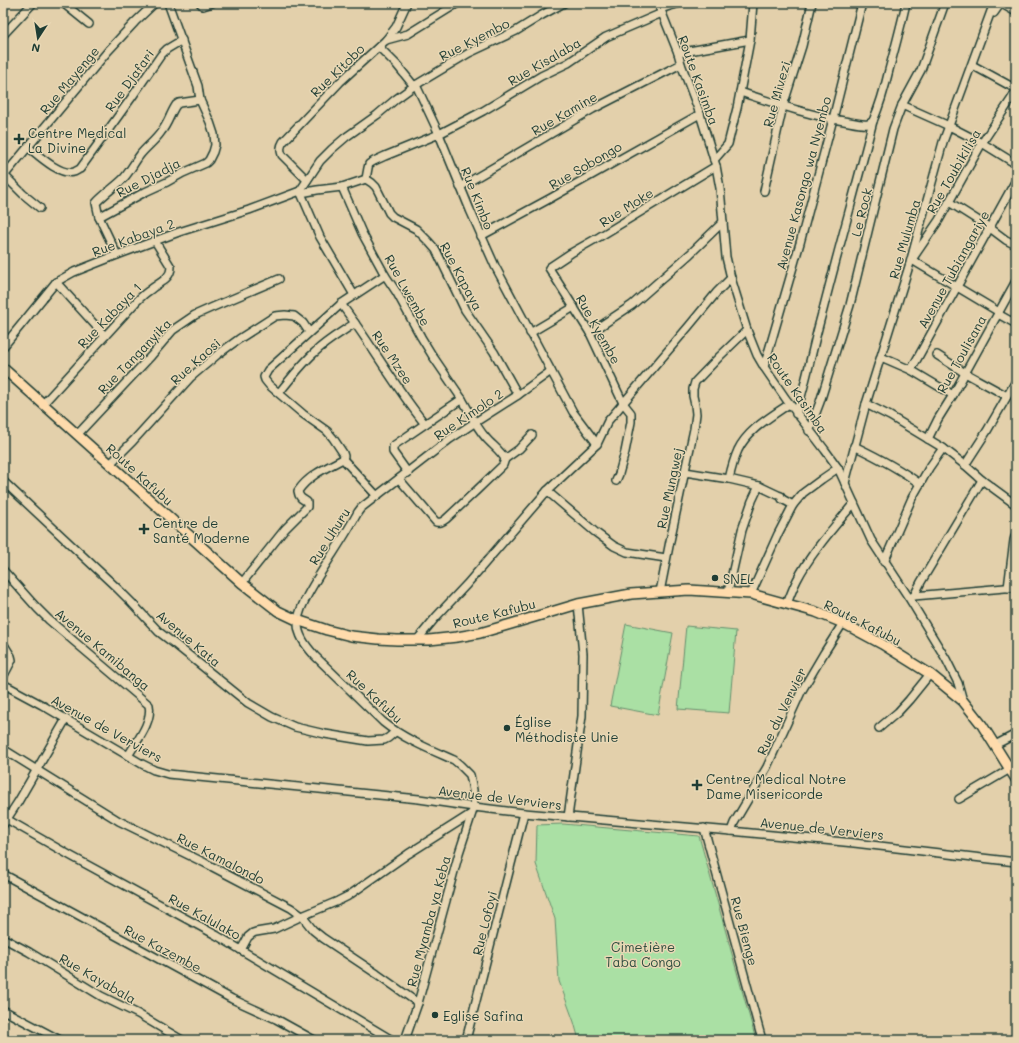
<svg xmlns="http://www.w3.org/2000/svg" width="1019" height="1043" font-family="Mali,sans-serif">
<style>
.green{fill:#aae0a4;stroke:#648e6c}
.lines{fill:none;stroke-linecap:round;stroke-linejoin:round}
.minor-casing{stroke:#1f3d34;stroke-width:10}
.major-casing{stroke:#1f3d34;stroke-width:12}
.minor{stroke:#e8d7b4;stroke-width:7}
.major{stroke:#fedbac;stroke-width:9}
.poi-dot{fill:#1f3d34;stroke:#e8d7b4;stroke-width:1.5}
.labels{text-anchor:middle;dominant-baseline:central;stroke-width:3;stroke-linejoin:round;paint-order:stroke}
.street-label{font-size:13px;fill:#1f3d34;stroke:#e8d7b4}
.poi-label{font-size:13px;fill:#1f3d34;stroke:#e8d7b4;text-anchor:start}
.park-label{font-size:13px;fill:#2d4d3f;stroke:#e8d7b4}
</style>
<rect width="100%" height="100%" fill="#e3d0ab"/>
<filter id="ink" filterUnits="userSpaceOnUse"><feTurbulence type="fractalNoise" baseFrequency=".025" numOctaves="2"/><feDisplacementMap in="SourceGraphic" scale="8" xChannelSelector="R" yChannelSelector="G"/><feConvolveMatrix kernelMatrix="1 2 1 2 8 2 1 2 1" color-interpolation-filters="sRGB"/></filter>
<g filter="url(#ink)">
<g class="green">
<path d="M626,624L673,633L658,715L610,706Z"/>
<path d="M686,626L736,631L729,713L678,709Z"/>
<path d="M563,824L699,836L756,1040H579L574,1022L559,981L555,919L536,864L537,825Z"/>
</g>
<g class="lines">
<g class="minor-casing">
<g id="minor">
<path d="M63,3L89,24"/>
<path d="M200,3L203,6L212,3"/>
<path d="M658,3L678,53L681,64L700,114L716,166L720,188L726,257L731,278L747,330L757,355L764,367L786,399L825,450L838,468L871,540L909,598L946,659L958,683L963,701"/>
<path d="M1000,3L1016,12"/>
<path d="M660,9L680,3"/>
<path d="M994,13L1001,3"/>
<path d="M3,35L33,3"/>
<path d="M386,40L396,27L407,3"/>
<path d="M379,47L397,65L414,86"/>
<path d="M678,53L750,40"/>
<path d="M972,65L1016,89"/>
<path d="M416,85L439,134L470,210L495,266L573,412L597,444"/>
<path d="M740,92C774,103 808,115 844,121C851,122 860,125 868,124C871,123 871,123 873,121"/>
<path d="M902,105L949,126L982,143L1016,164"/>
<path d="M28,147C38,155 60,176 74,172C75,172 79,169 80,169L132,97L161,55L167,49L182,40"/>
<path d="M714,160L728,144L737,108L750,40L753,3"/>
<path d="M5,176L23,194L40,208"/>
<path d="M3,177L108,51L135,22L155,3"/>
<path d="M366,179L368,168L369,164L374,161L385,156L439,134L464,121L483,111L541,76L568,63L606,37L662,13"/>
<path d="M307,180L282,155C280,150 280,147 283,142L340,82L386,40L408,34L458,3"/>
<path d="M342,187L362,233L385,275L397,293L421,337L432,355L462,399"/>
<path d="M460,187L593,109L681,64"/>
<path d="M300,191L320,161L332,149L346,137L377,115L396,99L414,86L469,53L516,31L542,15L564,3"/>
<path d="M300,191L320,237L354,295"/>
<path d="M764,191L783,106L802,46L812,3"/>
<path d="M301,193L317,190L342,187L366,179L372,183L376,187L389,213L393,217L416,229L429,242L436,250L465,310L494,352L518,395"/>
<path d="M949,202L990,228L1006,240L1016,245"/>
<path d="M99,217L145,192L167,182L183,173L206,163L209,160L213,152L215,145L214,134L210,122L200,100L198,86L168,3"/>
<path d="M481,236L551,198L700,114"/>
<path d="M117,255L99,217L96,203C104,194 115,187 124,178C130,171 134,163 140,155C146,147 155,141 161,132C168,124 170,114 176,105L179,103L200,100"/>
<path d="M913,258L939,220L982,143L1012,98L1016,90"/>
<path d="M912,260L999,312"/>
<path d="M56,282L105,336"/>
<path d="M341,304C371,343 394,386 425,424"/>
<path d="M998,314L1016,324"/>
<path d="M530,333L574,307"/>
<path d="M590,333L632,305L690,254L723,222"/>
<path d="M3,347L56,282L74,272L117,255L179,232L249,210L300,191"/>
<path d="M937,355L965,373L1007,396"/>
<path d="M881,357L911,370L953,395"/>
<path d="M764,367L800,243L833,119L862,3"/>
<path d="M911,370L1016,180"/>
<path d="M279,393C290,379 301,365 314,353C326,341 342,332 355,323"/>
<path d="M43,404L137,301C141,297 145,293 150,290C158,283 171,279 171,267L155,241"/>
<path d="M866,404L890,416L943,448L965,465L982,480L1016,505"/>
<path d="M796,414C807,380 813,344 823,310C839,247 857,184 873,121C880,105 885,87 889,70C895,48 901,26 906,3"/>
<path d="M809,431L820,402L850,305L893,129L902,105L921,70L945,3"/>
<path d="M77,435L151,356L173,330L195,315L213,307L279,279"/>
<path d="M928,439L938,419L953,395L1016,281"/>
<path d="M854,446C877,457 900,469 920,484"/>
<path d="M343,459L344,456L343,453L333,438L327,431L303,414L269,385L265,380L264,377L268,370L341,304L385,275"/>
<path d="M343,459L377,496"/>
<path d="M505,459L519,449L532,435"/>
<path d="M110,464L133,441L191,377L217,355L239,339L275,316L285,315L294,316L303,323L309,332"/>
<path d="M965,465L987,431L1016,381"/>
<path d="M685,472L729,479L759,486L778,495L781,496L782,499L793,505"/>
<path d="M399,479L436,522C440,523 442,522 446,519L477,490L503,465L505,459C501,451 492,445 486,438C475,426 470,412 462,399L425,424L393,446V452L408,473"/>
<path d="M729,479C731,470 734,459 738,450C748,429 771,417 789,404"/>
<path d="M3,481L117,588L132,603L159,632L176,645L248,703L272,717L295,727L325,734L368,741L384,740L388,738L395,732"/>
<path d="M616,481L619,474L625,452L631,422V413L623,403L590,333L549,268L550,267L571,253L599,237L716,166"/>
<path d="M845,483L866,404L910,263L943,142L994,3"/>
<path d="M547,491L595,532L614,546L627,552L666,558"/>
<path d="M884,562L912,498L929,468L943,448"/>
<path d="M3,570L37,608L49,620L149,705C153,722 136,742 128,756"/>
<path d="M242,583L285,529L307,507V502L301,498L299,495L298,491C309,475 326,468 343,459"/>
<path d="M1008,588L1014,540L1016,533"/>
<path d="M660,592L670,541L694,429L696,414L695,405L693,396V389L695,382L720,356L747,330"/>
<path d="M728,592L742,530L752,501L759,486"/>
<path d="M751,594L778,534L793,505L803,493L822,479L838,468"/>
<path d="M914,596L921,582L982,480"/>
<path d="M911,597L914,596L1016,587"/>
<path d="M787,604C790,596 793,588 797,580C810,554 835,526 854,503"/>
<path d="M417,640L436,617L467,584L547,491L597,444L608,421L689,326L717,292L731,278"/>
<path d="M3,643L11,656L12,660L3,677"/>
<path d="M3,684L42,705L142,764L154,770L168,774L419,799L474,807L524,813L731,831L854,843L1016,862"/>
<path d="M879,728L898,712L909,700L930,674"/>
<path d="M995,745L1016,734"/>
<path d="M3,749L119,821L205,863L291,908L302,916L313,930L323,938L377,974L418,1003"/>
<path d="M959,799L1010,769"/>
<path d="M3,817L71,856L216,935L392,1040"/>
<path d="M568,817L582,716L583,654L578,604"/>
<path d="M3,825L18,802L66,719"/>
<path d="M704,828L762,1040"/>
<path d="M731,831L734,823L767,767L801,692L824,653L843,623"/>
<path d="M3,874L190,976L232,999L276,1019L314,1040"/>
<path d="M3,938L29,952L101,996L138,1014L182,1040"/>
<path d="M241,950L248,937L253,933L256,932L274,929L302,916L338,901L348,896L408,854L471,814"/>
<path d="M3,1010L60,1040"/>
<path d="M405,1040L418,1003L459,853L474,807L473,790L470,775L460,765L454,760C429,749 404,739 383,722L315,656C306,646 297,635 298,621C298,617 300,612 301,609C309,589 321,573 332,555C341,541 350,527 358,512L361,508L450,439L474,423L518,395L551,371"/>
<path d="M466,1040L524,813"/>
</g>
</g>
<g class="major-casing">
<path id="major" d="M3,368L110,464L242,583L278,611L297,620L327,630L351,636L378,639L397,640H429L457,637L480,633L511,624L578,604L631,594L689,590L751,594L816,612L843,623L882,644L930,674L963,701L982,725L1016,779"/>
</g>
<use href="#minor" class="minor"/>
<use href="#major" class="major"/>
</g>
</g>
<g class="poi-dot">
<path d="M17 133h4v4h4v4h-4v4h-4v-4h-4v-4h4z"/>
<path d="M142 523h4v4h4v4h-4v4h-4v-4h-4v-4h4z"/>
<circle cx="715" cy="578" r="4"/>
<circle cx="507" cy="728" r="4"/>
<path d="M695 779h4v4h4v4h-4v4h-4v-4h-4v-4h4z"/>
<circle cx="435" cy="1015" r="4"/>
</g>
<g class="labels">
<g class="street-label">
<text transform="translate(474 39) rotate(-27)">Rue Kyembo</text>
<text transform="translate(544 61) rotate(-30)">Rue Kisalaba</text>
<text transform="translate(337 70) rotate(-44)">Rue Kitobo</text>
<text transform="translate(69 80) rotate(-50)">Rue Mayenge</text>
<text transform="translate(129 80) rotate(-54)">Rue Djafari</text>
<text transform="translate(699 80) rotate(70)">Route Kasimba</text>
<text transform="translate(776 94) rotate(-74)">Rue Mivezi</text>
<text transform="translate(564 113) rotate(-30)">Rue Kamine</text>
<text transform="translate(585 165) rotate(-30)">Rue Sobongo</text>
<text transform="translate(953 171) rotate(-60)">Rue Toubikilisa</text>
<text transform="translate(148 177) rotate(-27)">Rue Djadja</text>
<text transform="translate(803 183) rotate(-75)">Avenue Kasongo wa Nyembo</text>
<text transform="translate(478 198) rotate(68)">Rue Kimbo</text>
<text transform="translate(626 207) rotate(-32)">Rue Moke</text>
<text transform="translate(861 212) rotate(-76)">Le Rock</text>
<text transform="translate(133 237) rotate(-20)">Rue Kabaya 2</text>
<text transform="translate(904 239) rotate(-74)">Rue Mulumba</text>
<text transform="translate(953 269) rotate(-61)">Avenue Tubiangariye</text>
<text transform="translate(462 276) rotate(62)">Rue Kapaya</text>
<text transform="translate(408 290) rotate(61)">Rue Lwembe</text>
<text transform="translate(109 315) rotate(-46)">Rue Kabaya 1</text>
<text transform="translate(599 329) rotate(61)">Rue Kyembe</text>
<text transform="translate(961 354) rotate(-61)">Rue Toulisana</text>
<text transform="translate(134 356) rotate(-46)">Rue Tanganyika</text>
<text transform="translate(393 357) rotate(56)">Rue Mzee</text>
<text transform="translate(195 361) rotate(-42)">Rue Kaosi</text>
<text transform="translate(798 393) rotate(55)">Route Kasimba</text>
<text transform="translate(468 414) rotate(-34)">Rue Kimolo 2</text>
<text transform="translate(140 474) rotate(42)">Route Kafubu</text>
<text transform="translate(669 488) rotate(-78)">Rue Mungwej</text>
<text transform="translate(329 536) rotate(-58)">Rue Uhuru</text>
<text transform="translate(494 613) rotate(-14)">Route Kafubu</text>
<text transform="translate(863 622) rotate(27)">Route Kafubu</text>
<text transform="translate(189 638) rotate(40)">Avenue Kata</text>
<text transform="translate(103 649) rotate(40)">Avenue Kamibanga</text>
<text transform="translate(375 696) rotate(43)">Rue Kafubu</text>
<text transform="translate(781 711) rotate(-64)">Rue du Vervier</text>
<text transform="translate(107 728) rotate(29)">Avenue de Verviers</text>
<text transform="translate(500 797) rotate(7)">Avenue de Verviers</text>
<text transform="translate(822 828) rotate(6)">Avenue de Verviers</text>
<text transform="translate(221 858) rotate(27)">Rue Kamalondo</text>
<text transform="translate(205 916) rotate(29)">Rue Kalulako</text>
<text transform="translate(428 921) rotate(-75)">Rue Myamba ya Keba</text>
<text transform="translate(484 923) rotate(-76)">Rue Lofoyi</text>
<text transform="translate(745 931) rotate(75)">Rue Bienge</text>
<text transform="translate(163 948) rotate(28)">Rue Kazembe</text>
<text transform="translate(98 978) rotate(30)">Rue Kayabala</text>
</g>
<g class="poi-label">
<text x="28" y="132">Centre Medical<tspan x="28" dy="15">La Divine</tspan></text>
<text x="153" y="522">Centre de<tspan x="153" dy="15">Santé Moderne</tspan></text>
<text x="723" y="578">SNEL</text>
<text x="515" y="721">Église<tspan x="515" dy="15">Méthodiste Unie</tspan></text>
<text x="706" y="778">Centre Medical Notre<tspan x="706" dy="15">Dame Misericorde</tspan></text>
<text x="443" y="1015">Eglise Safina</text>
</g>
<g class="park-label">
<text x="643" y="946">Cimetière<tspan x="643" dy="15">Taba Congo</tspan></text>
</g>
</g>
<rect width="1019" height="1043" fill="none" stroke="#e8d7b4" stroke-width="16"/>
<rect x="8" y="8" width="1003" height="1027" fill="none" stroke="#1f3d34" stroke-width="1.5" filter="url(#ink)"/>
<g transform="translate(38 38) rotate(192)" stroke="#e8d7b4" stroke-width="3" paint-order="stroke">
<path d="M0-3L7 15L0 10L-7 15Z" fill="#1f3d34"/>
<text y="-6" font-size="11" font-weight="bold" text-anchor="middle" fill="#1f3d34">N</text>
</g>
</svg>
